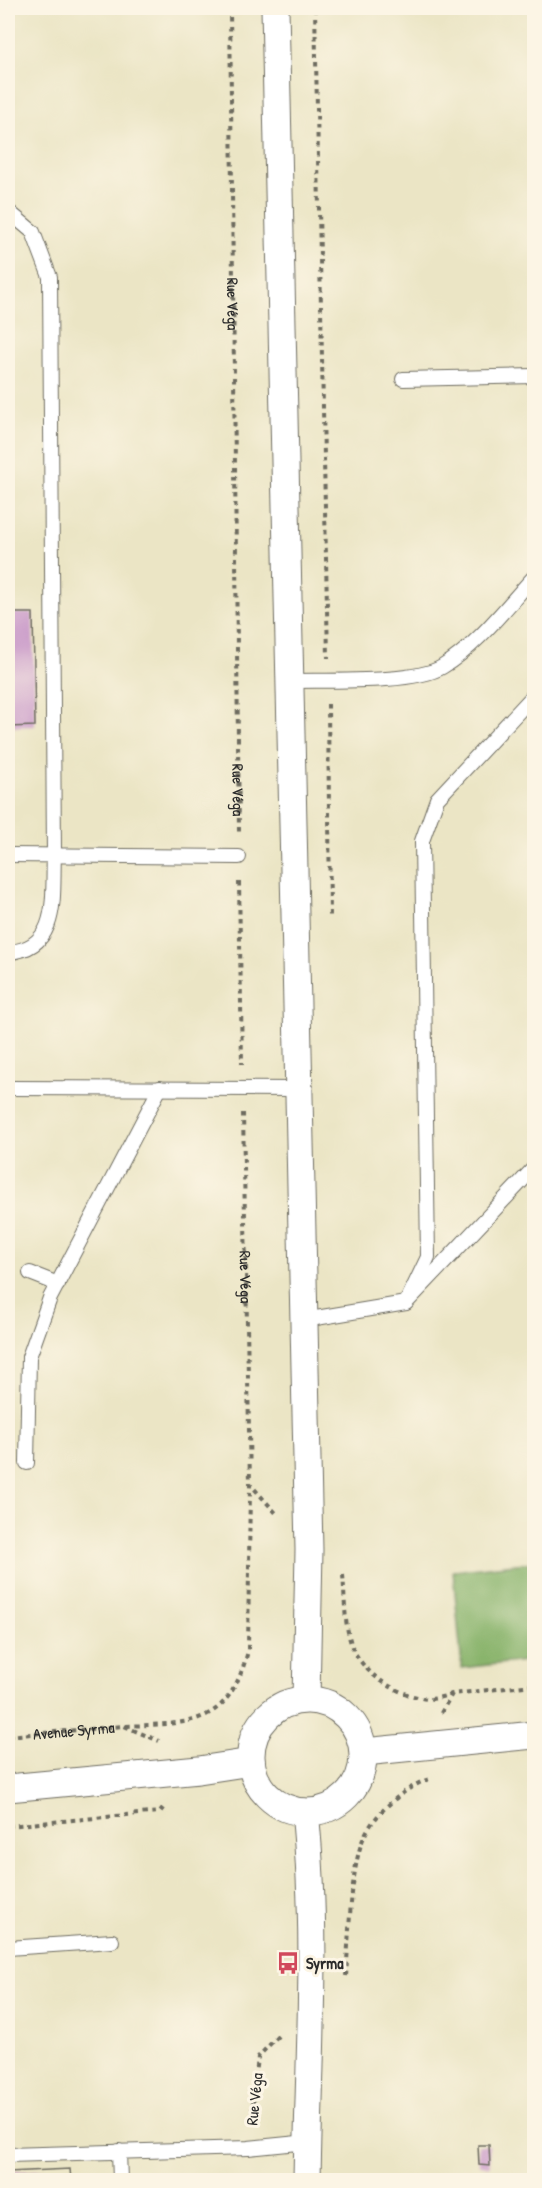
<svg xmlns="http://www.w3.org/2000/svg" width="542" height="2188" font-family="'Patrick Hand',sans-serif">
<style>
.forest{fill:#89b46c;stroke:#5a704c;stroke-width:1.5}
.building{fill:#c99ac9}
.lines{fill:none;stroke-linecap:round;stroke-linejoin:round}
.service-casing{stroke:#6e6c61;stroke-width:16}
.minor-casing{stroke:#6e6c61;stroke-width:29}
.path{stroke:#6e6c61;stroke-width:4;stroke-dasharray:4.5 4.5;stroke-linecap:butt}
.service{stroke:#fff;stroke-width:14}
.minor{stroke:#fff;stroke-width:27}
.labels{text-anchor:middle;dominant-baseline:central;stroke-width:6;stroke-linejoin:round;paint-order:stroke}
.street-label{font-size:16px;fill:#2b2b2b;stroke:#fcf5e5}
.poi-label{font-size:16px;font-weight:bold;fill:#2b2b2b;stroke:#fcf5e5;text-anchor:start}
</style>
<rect width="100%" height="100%" fill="#fcf5e5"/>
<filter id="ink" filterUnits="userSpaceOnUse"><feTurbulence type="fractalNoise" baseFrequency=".0167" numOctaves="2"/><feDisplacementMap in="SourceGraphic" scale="12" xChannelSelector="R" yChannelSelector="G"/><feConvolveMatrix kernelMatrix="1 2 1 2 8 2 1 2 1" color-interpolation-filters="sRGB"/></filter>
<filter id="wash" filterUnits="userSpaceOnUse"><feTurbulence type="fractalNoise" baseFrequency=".008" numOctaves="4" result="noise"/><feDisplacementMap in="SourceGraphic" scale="24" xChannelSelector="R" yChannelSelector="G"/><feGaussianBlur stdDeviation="1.35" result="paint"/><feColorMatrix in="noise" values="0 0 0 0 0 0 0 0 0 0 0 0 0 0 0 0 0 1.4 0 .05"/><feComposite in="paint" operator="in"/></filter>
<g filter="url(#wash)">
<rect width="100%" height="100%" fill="#ebe5c5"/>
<path class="forest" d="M534,1562V1660L462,1668L453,1571Z"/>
<g id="blocks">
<g class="building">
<path d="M8,613H33L35,726L8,727Z"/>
<path d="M478,2145H489L490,2166L479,2165Z"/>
<path d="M70,2169L71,2180H8V2172Z"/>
</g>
</g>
</g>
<g filter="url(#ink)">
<use href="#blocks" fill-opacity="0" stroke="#6e6c61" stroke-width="1.5"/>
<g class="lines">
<g class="service-casing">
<g id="service">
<path d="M8,211L33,232L50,277L54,855C52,894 61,949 8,952"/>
<path d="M403,379L534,376"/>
<path d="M290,681C325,680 414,684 442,667C477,646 506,607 534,577"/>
<path d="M8,855L239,857"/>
<path d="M8,1088L299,1089"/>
<path d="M30,1273L58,1284"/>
<path d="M406,1303L428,1257L422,841L437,799L534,695"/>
<path d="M304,1320L406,1303L534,1168"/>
<path d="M27,1463L29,1357L50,1298L160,1088"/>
<path d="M8,1948L112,1941"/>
<path d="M119,2151L120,2180"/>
<path d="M8,2155L248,2148L308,2142"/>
</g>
</g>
<g class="minor-casing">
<g id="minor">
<path d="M275,8L309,1550L306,1699"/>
<circle cx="307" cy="1756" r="56"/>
<path d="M364,1752L534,1735"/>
<path d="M8,1788L199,1770L251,1762"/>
<path d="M305,1812C318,1934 309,2058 307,2180"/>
</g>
</g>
<g class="path">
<path id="s1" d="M230,8L239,833"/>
<path d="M315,8L328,658"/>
<path d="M328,704L330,919"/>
<path d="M239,882L242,1064"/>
<path id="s2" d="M243,1113L250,1484L276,1513"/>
<path d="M343,1575C345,1596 344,1620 350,1640C358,1672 397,1696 429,1699C436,1699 445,1696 452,1694"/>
<path d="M441,1713L452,1694L534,1685"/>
<path d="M126,1726C192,1723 228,1727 248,1651L250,1484"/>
<path id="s3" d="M8,1736L124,1726L159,1741"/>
<path d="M8,1826L160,1812L166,1805"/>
<path d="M346,1976C349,1940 350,1868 364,1837C373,1815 406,1786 429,1779"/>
<path d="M251,2122L258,2057L278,2036"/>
<path d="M245,2180L246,2171"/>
</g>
<use href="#service" class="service"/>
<use href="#minor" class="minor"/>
</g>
</g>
<defs>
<g id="bus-bare" transform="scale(1.8)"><path d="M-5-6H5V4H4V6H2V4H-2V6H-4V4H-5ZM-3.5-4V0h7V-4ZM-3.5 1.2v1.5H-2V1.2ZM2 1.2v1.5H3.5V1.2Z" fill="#d1495b" stroke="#fcf5e5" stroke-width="2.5" paint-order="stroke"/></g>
</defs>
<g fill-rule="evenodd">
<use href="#bus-bare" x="288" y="1963"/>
</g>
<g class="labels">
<g class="street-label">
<text stroke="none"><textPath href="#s1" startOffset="296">Rue Véga</textPath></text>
<text stroke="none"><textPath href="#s1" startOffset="782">Rue Véga</textPath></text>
<text stroke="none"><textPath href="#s2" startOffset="164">Rue Véga</textPath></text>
<text stroke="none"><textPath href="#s3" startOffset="66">Avenue Syrma</textPath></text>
<text transform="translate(254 2099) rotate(-84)">Rue Véga</text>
</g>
<g class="poi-label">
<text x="306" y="1963">Syrma</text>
</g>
</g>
<rect width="542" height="2188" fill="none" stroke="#fcf5e5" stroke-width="30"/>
</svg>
